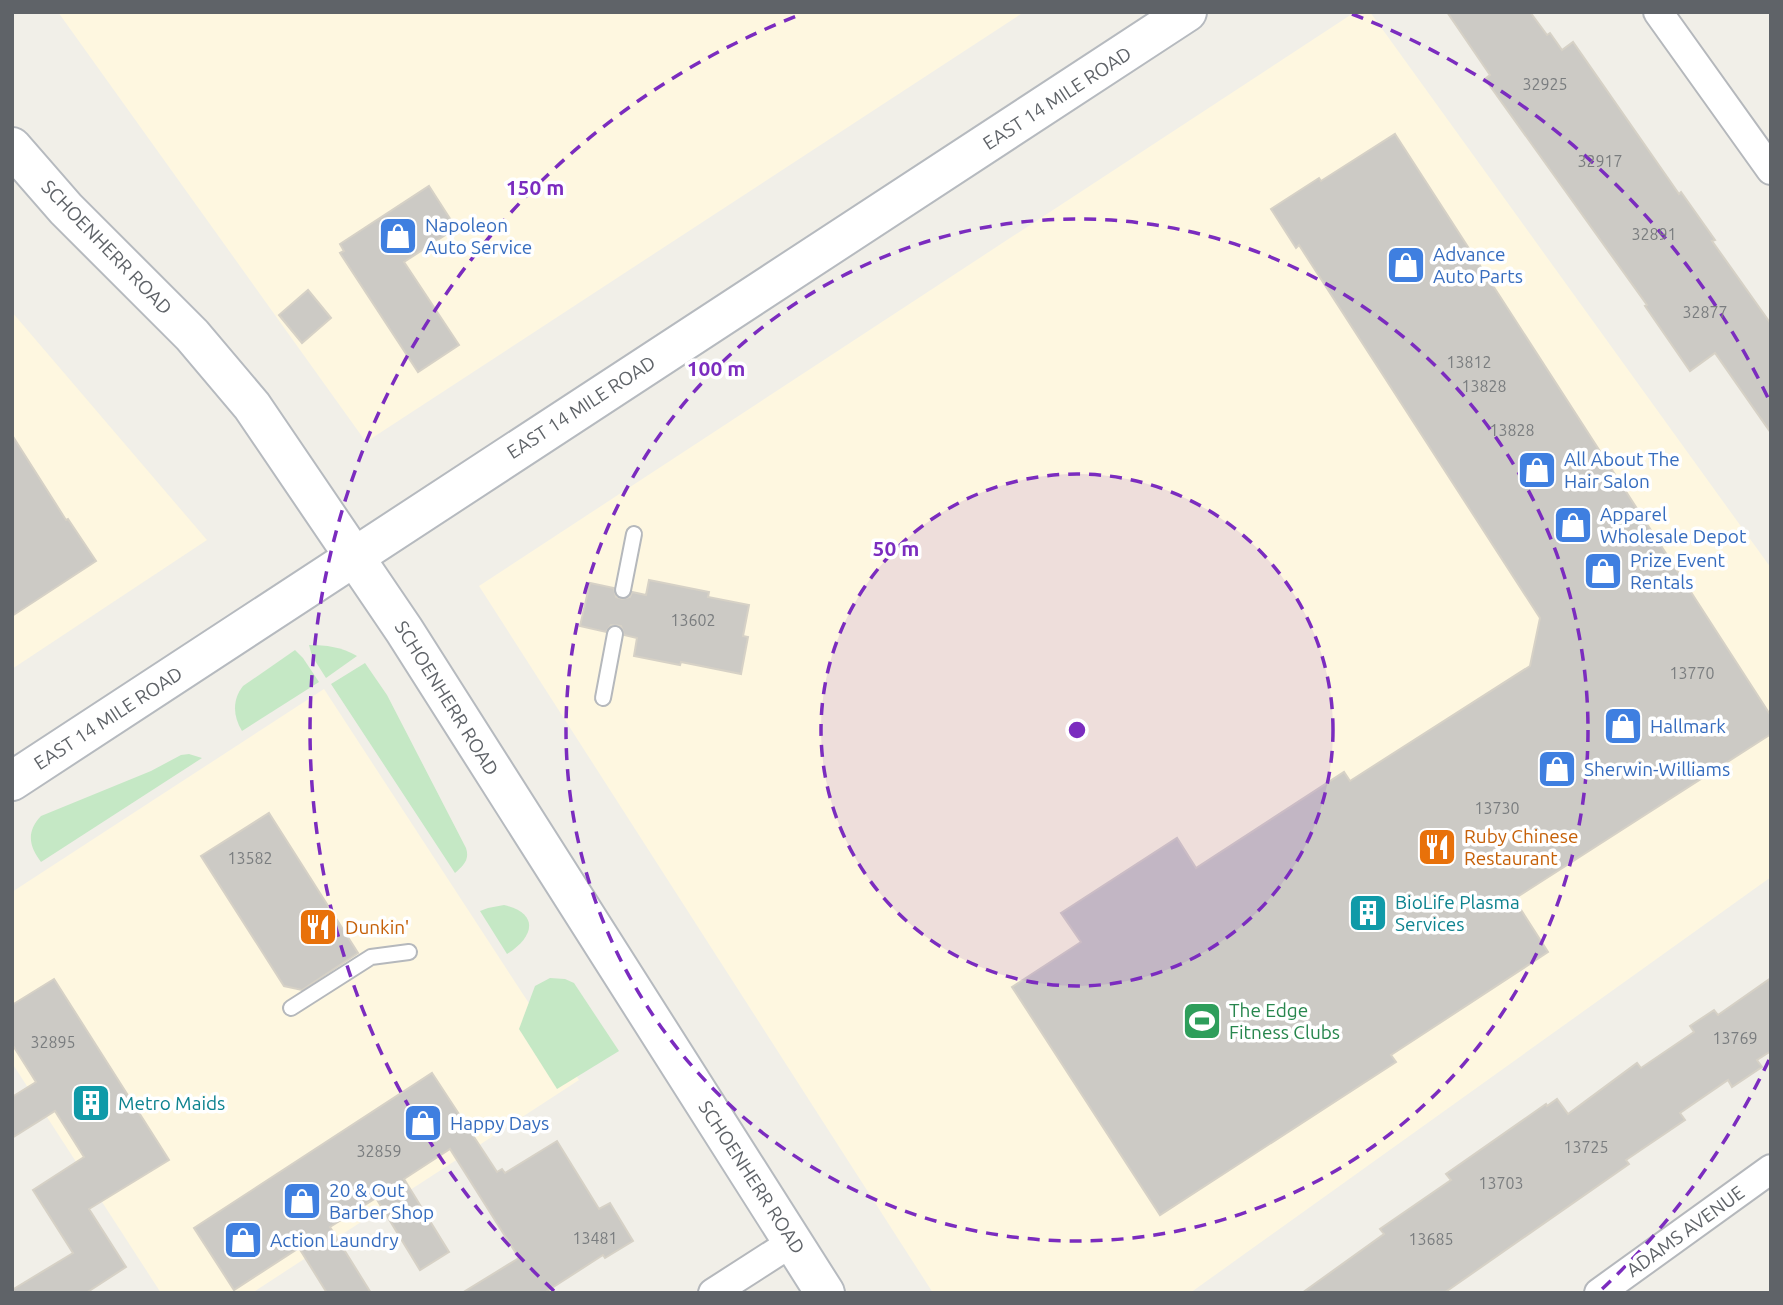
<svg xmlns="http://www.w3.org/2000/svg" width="1783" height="1305" font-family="Ubuntu,sans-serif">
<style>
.commercial{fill:#fef7e0}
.green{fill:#c5e8c5}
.building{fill:#cccac5;stroke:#d6d1c6;stroke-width:2}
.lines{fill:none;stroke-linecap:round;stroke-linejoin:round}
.lane-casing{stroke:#b5b8bc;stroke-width:18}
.street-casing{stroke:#b5b8bc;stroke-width:32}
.secondary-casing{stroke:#b6babf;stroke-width:42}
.lane{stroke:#fff;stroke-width:14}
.street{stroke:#fff;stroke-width:28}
.secondary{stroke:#fff;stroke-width:38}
.ring{fill:none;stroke:#7b2cbf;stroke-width:3.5;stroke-dasharray:12 9}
.labels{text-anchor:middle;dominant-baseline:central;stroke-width:7;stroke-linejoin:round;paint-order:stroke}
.number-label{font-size:16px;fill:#7a7d7f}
.street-label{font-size:19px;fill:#5f6368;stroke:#fff}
.shop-label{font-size:19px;fill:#366cbe;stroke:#fff;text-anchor:start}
.food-label{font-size:19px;fill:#c56008;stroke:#fff;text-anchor:start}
.culture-label{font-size:19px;fill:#0d838f;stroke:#fff;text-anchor:start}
.leisure-label{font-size:19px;fill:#27864d;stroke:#fff;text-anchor:start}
.centre{fill:#7b2cbf;stroke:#fff;stroke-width:3.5}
.ring-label{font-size:21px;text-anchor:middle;font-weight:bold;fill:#7b2cbf;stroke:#fff;stroke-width:7;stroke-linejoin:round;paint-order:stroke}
</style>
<rect width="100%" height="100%" fill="#f1efe8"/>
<g class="commercial">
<path d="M58,12H1024L366,442Z"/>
<path d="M1355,12H1370L1771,568V877L1190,1293H933L479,586Z"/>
<path d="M12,312L207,540L12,669Z"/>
<path d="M324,689L579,1080L252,1293H161L12,1063V892Z"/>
</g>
<g class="green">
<path d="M309,645C326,645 342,647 357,656L326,678L312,656Z"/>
<path d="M295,650L303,658L319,682L242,731C233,716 232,700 243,686Z"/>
<path d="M365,663L387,695L466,848C470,860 463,866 455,873L331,684Z"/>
<path d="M189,754L202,758L41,862C29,846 26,832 41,816L151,771L181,755Z"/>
<path d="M504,905C541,914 533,938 507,954L480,911L488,908Z"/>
<path d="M550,978L565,979L574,983L619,1051L557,1089L519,1029L535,986Z"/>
</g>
<g class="building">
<path d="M1447,12H1530L1547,35L1550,33L1562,50L1573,42L1679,194L1681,192L1715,240L1712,241L1771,324V433L1715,353L1690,371L1645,306L1647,305L1485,79L1490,75Z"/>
<path d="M1395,134L1771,716V734L1514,899L1548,952L1391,1055L1396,1062L1160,1215L1012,987L1081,942L1061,913L1177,838L1196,868L1344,772L1350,781L1530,666L1540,618L1299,245L1296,248L1271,209L1319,178L1321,181Z"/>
<path d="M429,186L456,228L404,262L459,345L418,372L340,253L344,251L340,244Z"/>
<path d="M308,290L331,318L302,343L279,315Z"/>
<path d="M12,435L66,520L68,519L96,561L12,616Z"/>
<path d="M649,580L709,592L708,597L749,605L743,636L748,637L741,674L681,662L680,665L634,656L637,638L624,635L621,626L611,625L606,632L580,626L590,583L614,588L616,597L622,599L630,597L632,592L646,595Z"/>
<path d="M269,813L358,953L302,990L284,986L201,856Z"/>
<path d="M1771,978V1051L1757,1060L1762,1067L1732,1087L1728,1080L1680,1113L1685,1120L1626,1160L1629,1164L1444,1293H1302L1384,1234L1380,1229L1451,1180L1446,1174L1546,1104L1547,1106L1557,1099L1568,1114L1637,1063L1641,1068L1694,1032L1690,1026L1714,1010L1718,1015Z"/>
<path d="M54,979L169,1160L89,1209L126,1267L86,1293H12V1290L73,1253L33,1190L84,1157L55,1111L12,1138V1097L36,1082L12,1044V1005Z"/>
<path d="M432,1073L497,1172L502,1169L505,1173L557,1141L599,1209L610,1203L633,1241L605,1258L603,1255L544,1293H462L519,1258L450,1149L404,1179L449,1252L420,1270L376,1198L330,1227L371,1293H327L299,1248L234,1290L194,1228Z"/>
</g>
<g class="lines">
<g class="lane-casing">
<g id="lane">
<path d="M623,590L634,534"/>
<path d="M603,698L615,634"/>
<path d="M291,1008L371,957L409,952"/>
</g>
</g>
<g class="street-casing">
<g id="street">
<path d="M1658,12L1771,170"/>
<path d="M713,1293L794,1241"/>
<path d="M1599,1293L1771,1169"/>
</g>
</g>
<g class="secondary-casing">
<g id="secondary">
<path d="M12,147L66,209L192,335L252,406L404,630L825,1293"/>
<path d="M12,781L1187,12"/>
</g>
</g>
<use href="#lane" class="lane"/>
<use href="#street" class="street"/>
<use href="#secondary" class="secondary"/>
</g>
<circle cx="1077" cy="730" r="256" fill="#7b2cbf" fill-opacity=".12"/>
<g class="ring">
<circle cx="1077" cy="730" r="256"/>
<circle cx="1077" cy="730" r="511"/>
<path d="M1769 1060A767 767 0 0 1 1600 1291M554 1291A767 767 0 0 1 802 14M1352 14A767 767 0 0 1 1769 400"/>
</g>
<defs>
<g id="shop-square" transform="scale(2.0125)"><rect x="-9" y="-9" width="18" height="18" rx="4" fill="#3f7fe0" stroke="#fff"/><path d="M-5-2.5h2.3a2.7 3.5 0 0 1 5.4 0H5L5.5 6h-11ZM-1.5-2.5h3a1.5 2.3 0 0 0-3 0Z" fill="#fff"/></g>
<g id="restaurant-square" transform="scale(2.0125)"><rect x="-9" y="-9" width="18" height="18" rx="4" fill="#e8710a" stroke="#fff"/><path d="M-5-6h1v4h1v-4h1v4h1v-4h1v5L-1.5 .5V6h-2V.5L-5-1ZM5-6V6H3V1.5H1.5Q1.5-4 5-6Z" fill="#fff"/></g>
<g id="building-square" transform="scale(2.0125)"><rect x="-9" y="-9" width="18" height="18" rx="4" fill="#0f9aa8" stroke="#fff"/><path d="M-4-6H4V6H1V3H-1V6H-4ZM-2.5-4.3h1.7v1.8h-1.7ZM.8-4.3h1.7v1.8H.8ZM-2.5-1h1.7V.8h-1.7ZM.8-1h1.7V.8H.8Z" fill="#fff"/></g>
<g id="stadium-square" transform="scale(2.0125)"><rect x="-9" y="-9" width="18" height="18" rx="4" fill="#2e9e5b" stroke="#fff"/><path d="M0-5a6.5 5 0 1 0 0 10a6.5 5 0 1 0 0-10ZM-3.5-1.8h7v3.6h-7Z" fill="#fff"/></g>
</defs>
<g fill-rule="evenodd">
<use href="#shop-square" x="398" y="236"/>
<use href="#shop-square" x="1406" y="265"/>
<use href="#shop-square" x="1537" y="470"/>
<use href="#shop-square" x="1573" y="525"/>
<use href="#shop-square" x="1603" y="571"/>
<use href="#shop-square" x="1623" y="726"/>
<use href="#shop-square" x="1557" y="769"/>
<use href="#restaurant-square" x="1437" y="847"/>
<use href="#building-square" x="1368" y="913"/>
<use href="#restaurant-square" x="318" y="927"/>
<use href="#stadium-square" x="1202" y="1021"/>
<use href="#building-square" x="91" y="1103"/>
<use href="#shop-square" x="423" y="1123"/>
<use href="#shop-square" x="302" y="1201"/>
<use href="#shop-square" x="243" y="1240"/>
</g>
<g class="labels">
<g class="number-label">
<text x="1545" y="84">32925</text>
<text x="1600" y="161">32917</text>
<text x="1654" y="234">32891</text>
<text x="1705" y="312">32877</text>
<text x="1469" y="362">13812</text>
<text x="1484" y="386">13828</text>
<text x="1512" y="430">13828</text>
<text x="693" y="620">13602</text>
<text x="1692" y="673">13770</text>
<text x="1497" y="808">13730</text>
<text x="250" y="858">13582</text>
<text x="1735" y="1038">13769</text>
<text x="53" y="1042">32895</text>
<text x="1586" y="1147">13725</text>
<text x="379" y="1151">32859</text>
<text x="1501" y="1183">13703</text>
<text x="595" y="1238">13481</text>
<text x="1431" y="1239">13685</text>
</g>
<g class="street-label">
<text transform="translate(1057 98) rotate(-33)">EAST 14 MILE ROAD</text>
<text transform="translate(107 247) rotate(46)">SCHOENHERR ROAD</text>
<text transform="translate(581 407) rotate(-33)">EAST 14 MILE ROAD</text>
<text transform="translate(447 698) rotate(58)">SCHOENHERR ROAD</text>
<text transform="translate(108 718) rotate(-33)">EAST 14 MILE ROAD</text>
<text transform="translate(752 1177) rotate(57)">SCHOENHERR ROAD</text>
<text transform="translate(1685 1231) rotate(-36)">ADAMS AVENUE</text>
</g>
<g class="shop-label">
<text x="425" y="225">Napoleon<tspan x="425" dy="22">Auto Service</tspan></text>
<text x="1433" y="254">Advance<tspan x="1433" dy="22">Auto Parts</tspan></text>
<text x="1564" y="459">All About The<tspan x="1564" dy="22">Hair Salon</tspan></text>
<text x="1600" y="514">Apparel<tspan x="1600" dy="22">Wholesale Depot</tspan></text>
<text x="1630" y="560">Prize Event<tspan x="1630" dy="22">Rentals</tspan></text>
<text x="1650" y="726">Hallmark</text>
<text x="1584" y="769">Sherwin-Williams</text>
<text x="450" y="1123">Happy Days</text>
<text x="329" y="1190">20 &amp; Out<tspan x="329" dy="22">Barber Shop</tspan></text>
<text x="270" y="1240">Action Laundry</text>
</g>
<g class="food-label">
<text x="1464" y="836">Ruby Chinese<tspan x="1464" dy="22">Restaurant</tspan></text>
<text x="345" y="927">Dunkin'</text>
</g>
<g class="culture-label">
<text x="1395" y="902">BioLife Plasma<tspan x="1395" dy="22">Services</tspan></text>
<text x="118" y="1103">Metro Maids</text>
</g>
<g class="leisure-label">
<text x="1229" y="1010">The Edge<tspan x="1229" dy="22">Fitness Clubs</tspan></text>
</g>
</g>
<circle cx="1077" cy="730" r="10" class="centre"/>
<g class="ring-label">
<text x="535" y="195">150 m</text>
<text x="716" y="376">100 m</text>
<text x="896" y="556">50 m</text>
</g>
<rect width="1783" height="1305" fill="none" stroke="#5f6368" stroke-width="28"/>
</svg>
